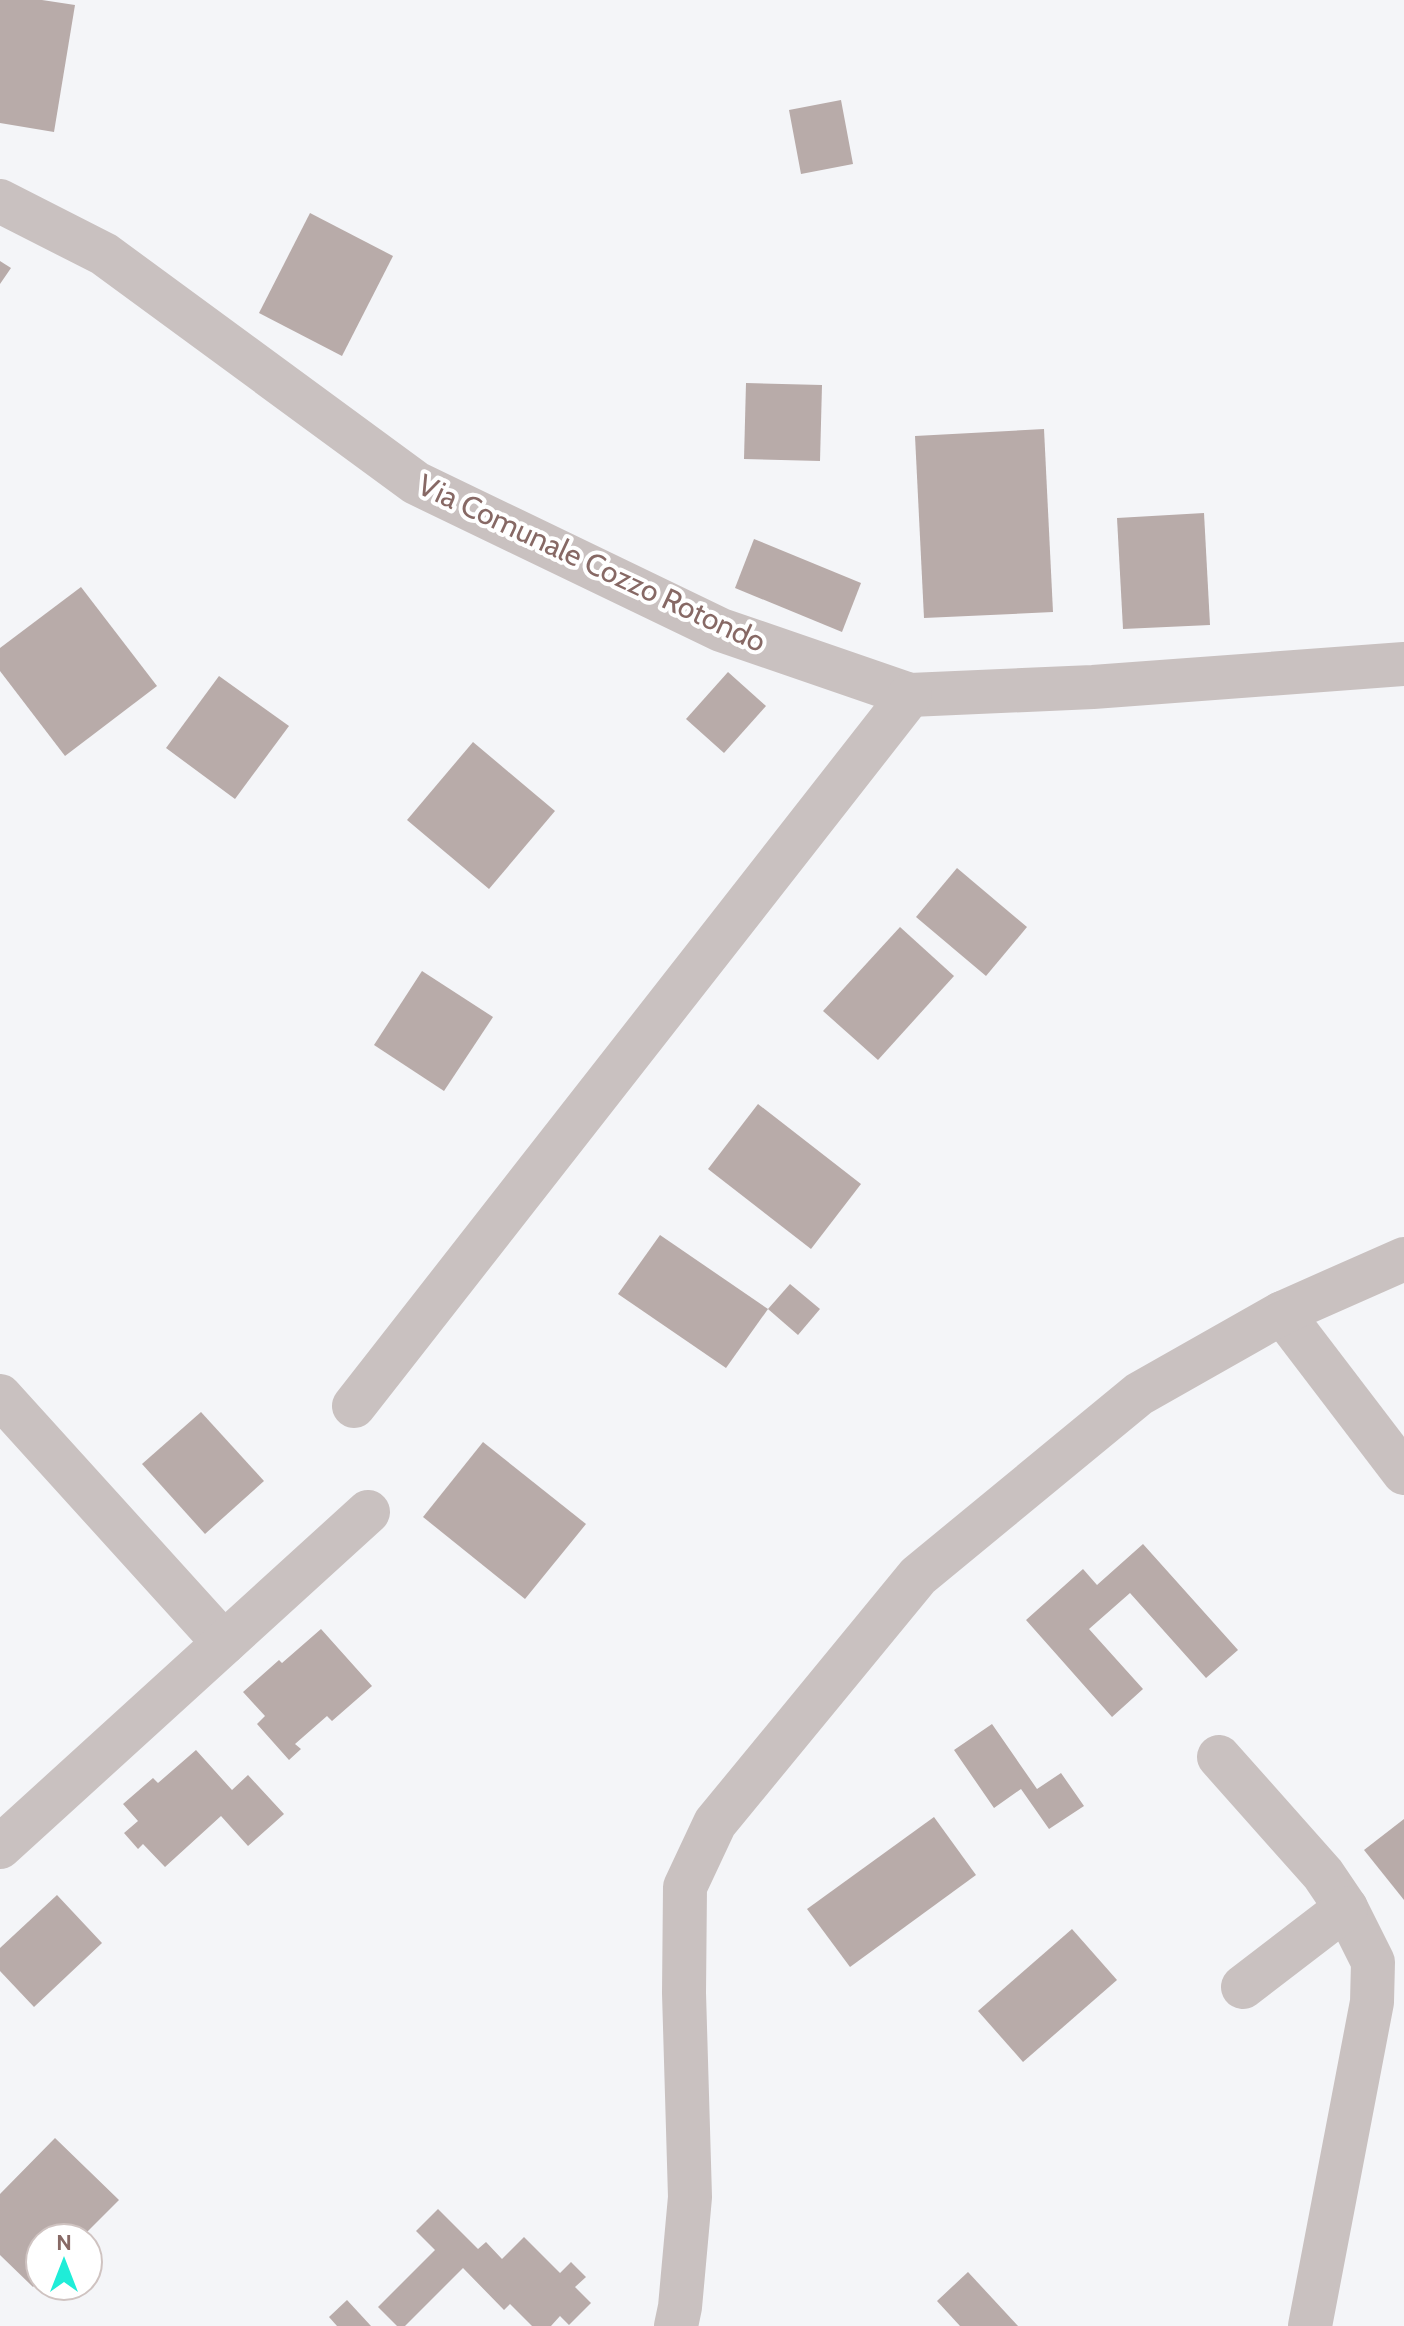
<svg xmlns="http://www.w3.org/2000/svg" width="1404" height="2326" font-family="Cabin,sans-serif">
<style>
.building{fill:#b8aba9}
.lines{fill:none;stroke-linecap:round;stroke-linejoin:round}
.minor{stroke:#c9c1c0;stroke-width:44}
.labels{text-anchor:middle;dominant-baseline:central;stroke-width:8;stroke-linejoin:round;paint-order:stroke}
.street-label{font-size:30px;fill:#876965;stroke:#fff}
</style>
<rect width="100%" height="100%" fill="#f4f5f8"/>
<g class="building">
<path d="M0,0H42L75,5L54,132L0,123Z"/>
<path d="M841,100L853,164L801,174L789,110Z"/>
<path d="M310,213L393,256L342,356L259,313Z"/>
<path d="M0,261L11,268L0,284Z"/>
<path d="M746,383L822,385L820,461L744,459Z"/>
<path d="M1044,429L1053,612L924,618L915,436Z"/>
<path d="M1204,513L1210,625L1123,629L1117,518Z"/>
<path d="M754,539L861,583L842,632L735,588Z"/>
<path d="M81,587L157,686L65,756L0,671V648Z"/>
<path d="M728,672L766,706L724,753L686,719Z"/>
<path d="M219,676L289,726L235,799L166,748Z"/>
<path d="M473,742L555,811L489,889L407,820Z"/>
<path d="M957,868L1027,927L986,976L916,917Z"/>
<path d="M900,927L954,976L878,1060L823,1011Z"/>
<path d="M422,971L493,1017L444,1091L374,1045Z"/>
<path d="M758,1104L861,1184L811,1249L708,1169Z"/>
<path d="M660,1235L768,1309L726,1368L618,1294Z"/>
<path d="M790,1284L820,1309L798,1335L768,1309Z"/>
<path d="M201,1412L264,1481L205,1534L142,1464Z"/>
<path d="M483,1442L586,1524L525,1599L423,1517Z"/>
<path d="M1143,1544L1238,1650L1206,1678L1130,1593L1089,1629L1143,1689L1112,1717L1026,1620L1083,1569L1097,1585Z"/>
<path d="M321,1629L372,1686L332,1721L327,1716L295,1744L301,1749L289,1760L257,1724L265,1716L243,1692L279,1660L282,1663Z"/>
<path d="M992,1724L1037,1789L1061,1773L1084,1806L1049,1829L1021,1789L994,1808L954,1750Z"/>
<path d="M196,1750L232,1790L248,1775L284,1814L248,1846L221,1816L165,1867L143,1844L138,1849L124,1833L138,1821L123,1804L153,1778L158,1783Z"/>
<path d="M934,1817L976,1875L850,1967L807,1909Z"/>
<path d="M1404,1819V1900L1364,1850Z"/>
<path d="M57,1895L102,1943L34,2007L0,1971V1948Z"/>
<path d="M1072,1929L1117,1980L1023,2062L978,2011Z"/>
<path d="M55,2138L119,2200L81,2238H40V2280L33,2287L0,2255V2194Z"/>
<path d="M438,2209L478,2249L486,2242L502,2259L524,2237L560,2273L571,2262L586,2277L575,2287L591,2303L569,2325L560,2316L551,2326H532L510,2304L504,2310L463,2268L405,2326H397L378,2307L435,2250L416,2231Z"/>
<path d="M968,2272L1018,2326H960L937,2301Z"/>
<path d="M347,2300L371,2326H337L329,2317Z"/>
</g>
<g class="lines">
<g class="minor">
<path d="M0,201L104,254L416,483L721,630L910,695L1093,687L1404,664"/>
<path d="M1282,1313L1404,1473"/>
<path d="M0,1396L224,1643"/>
<path d="M354,1406L910,695"/>
<path d="M1219,1757L1323,1874L1346,1908L1373,1962L1372,2002L1310,2326"/>
<path d="M0,1847L368,1512"/>
<path d="M1243,1987L1346,1908"/>
<path d="M676,2326L680,2307L690,2197L684,1993L685,1887L715,1823L918,1576L1139,1394L1282,1313L1404,1259"/>
</g>
</g>
<g class="labels">
<g class="street-label">
<text transform="translate(592 563) rotate(25)">Via Comunale Cozzo Rotondo</text>
</g>
</g>
<g transform="translate(64 2262)"><circle r="38" fill="#ffffff" stroke="#cfc3c1" stroke-width="2"/>
<path d="M0-6L14 30L0 20L-14 30Z" fill="#1fedd8"/>
<text y="-12" font-size="22" font-weight="bold" text-anchor="middle" fill="#876965">N</text>
</g>
</svg>
